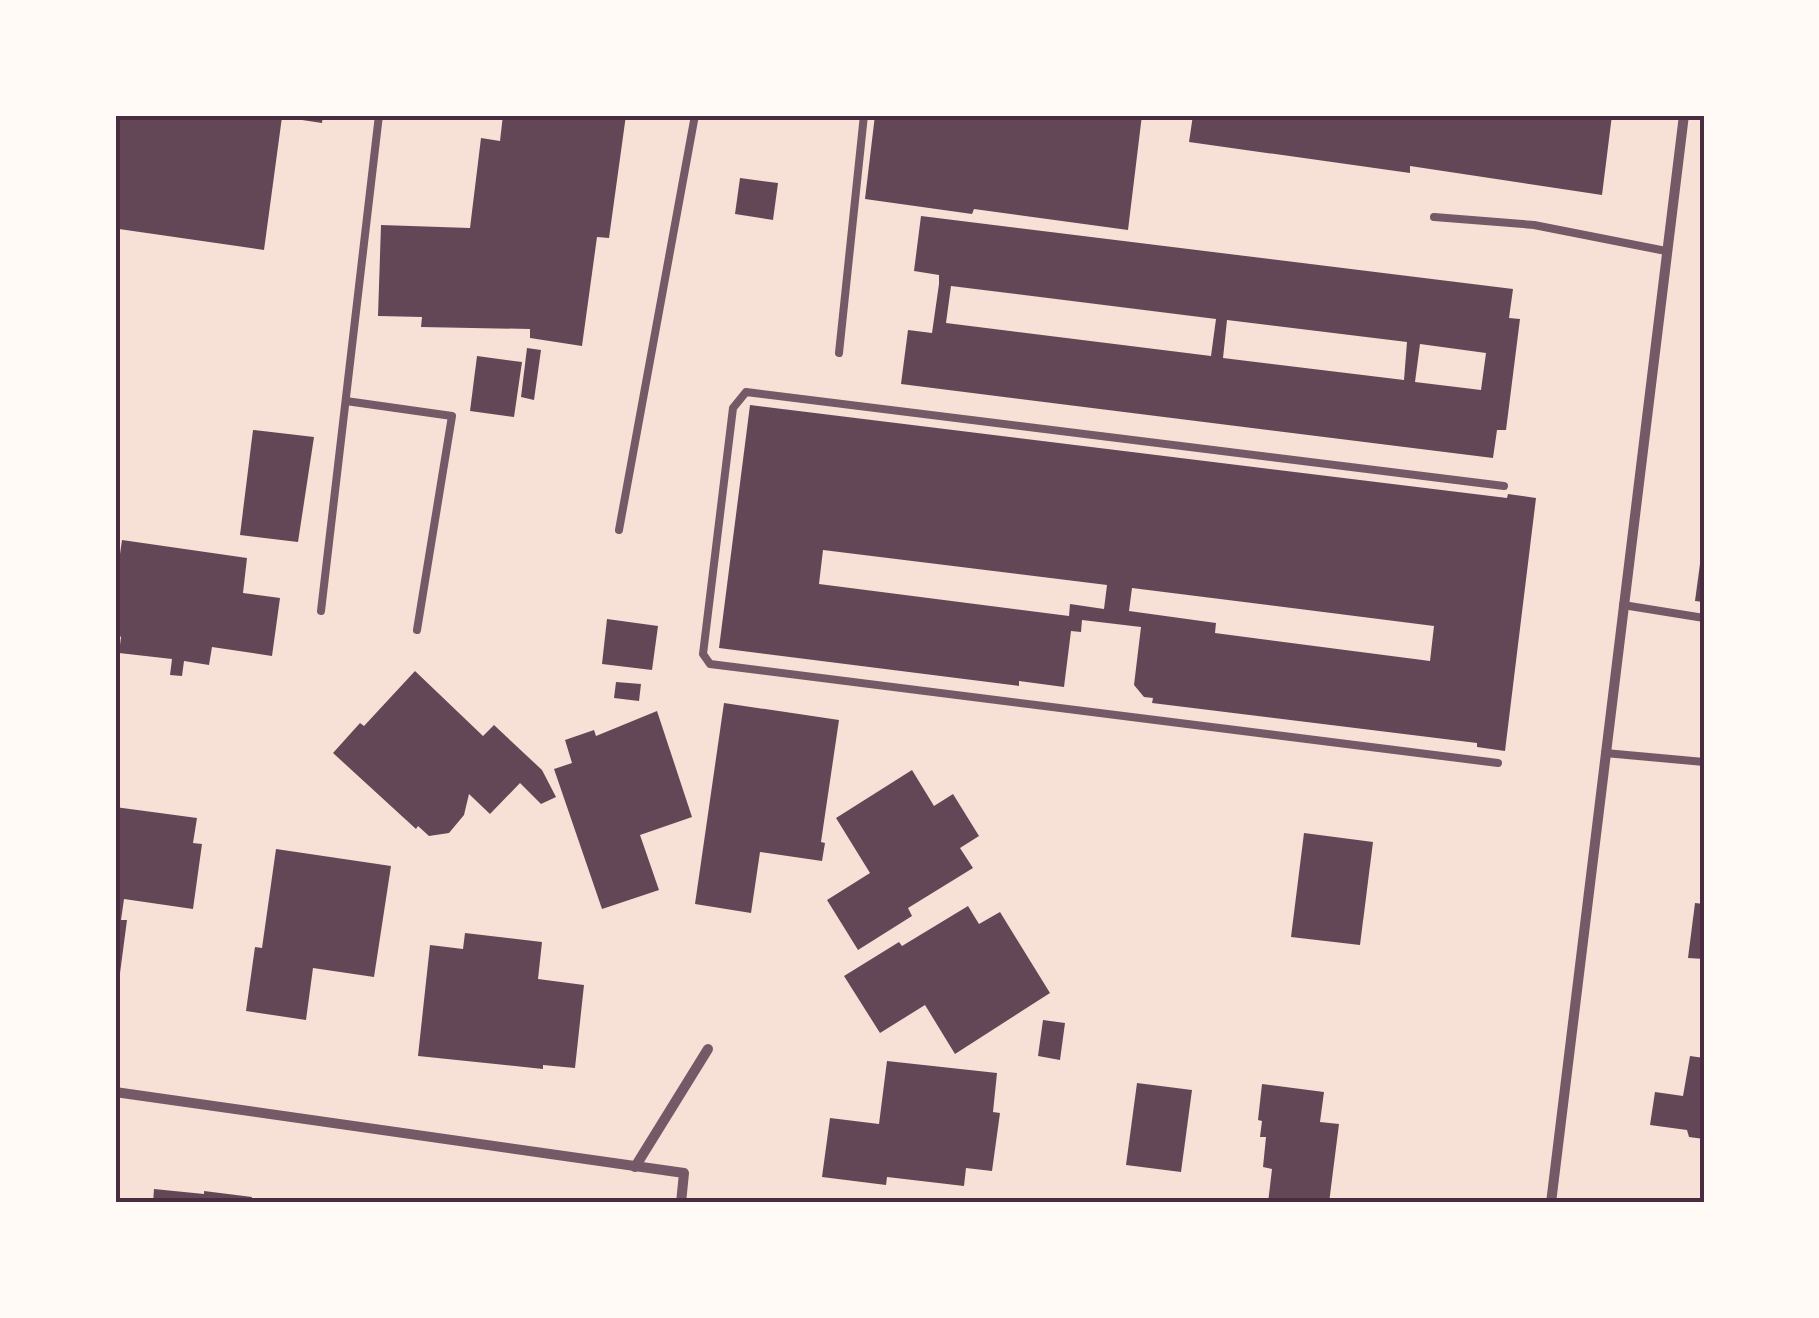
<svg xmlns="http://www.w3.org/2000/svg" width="1819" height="1318" font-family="'Archivo Narrow',sans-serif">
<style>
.building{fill:#644757;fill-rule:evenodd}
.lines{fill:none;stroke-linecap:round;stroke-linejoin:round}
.service{stroke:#755966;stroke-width:8}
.minor{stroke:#755966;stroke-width:10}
.neatline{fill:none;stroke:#4a2c40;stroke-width:4}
</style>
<rect width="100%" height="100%" fill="#f7e1d7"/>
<g class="building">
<path d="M115,115H323L322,123L282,117L264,250L119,229L115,242Z"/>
<path d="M503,115H626L609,238L597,237L582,346L530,338V329L421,327L422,317L378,316L381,225L470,228L481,138L500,141Z"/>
<path d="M875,115H1142L1128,230L974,209L972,214L865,199Z"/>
<path d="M1193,115H1612L1602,195L1410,166V173L1189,142Z"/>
<path d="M740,178L778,183L773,220L735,214Z"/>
<path d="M921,216L1513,289L1509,318L1520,319L1506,430H1497L1493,458L901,384L908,330L932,333L939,284V275L914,271ZM951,286L1216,319L1211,356L946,323ZM1227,320L1407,342L1404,380L1223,358ZM1420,344L1486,353L1481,390L1415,382Z"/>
<path d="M527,348L541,350L534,400L521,397Z"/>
<path d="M477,356L522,362L514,417L470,411Z"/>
<path d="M750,405L1507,498L1508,494L1536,498L1505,751L1477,747V743L1152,703L1153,698L1144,697L1134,685L1141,627L1082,620L1081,632L1071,631L1064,687L1019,681V686L719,648ZM823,550L1107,585L1104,609L1070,604L1069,616L819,584ZM1132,588L1434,626L1430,661L1215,633L1216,623L1129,611Z"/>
<path d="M253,430L314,437L298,542L240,535Z"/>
<path d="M122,540L247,558L243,593L280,598L272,656L212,647L209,665L184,661L182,676L170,675L172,659L119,653L121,637L115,632V589Z"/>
<path d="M1702,549H1704V602L1695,601Z"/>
<path d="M607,619L658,626L652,670L602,664Z"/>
<path d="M415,671L483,736L494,725L542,770L556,797L541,804L520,783L490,814L469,794L464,815L449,833L429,836L418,826L416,829L333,753L360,723L364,726Z"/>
<path d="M616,682L641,684L639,701L614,698Z"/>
<path d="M724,703L839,720L821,842L825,843L822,861L760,852L751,913L695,904Z"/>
<path d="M657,711L692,817L640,835L659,890L602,909L554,769L572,763L565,740L594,730L596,736Z"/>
<path d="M912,770L934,806L953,794L979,836L960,848L973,868L908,908L912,916L858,950L827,900L870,873L836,818Z"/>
<path d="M115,807L197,818L193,843L202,844L193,909L124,899L121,920H127L117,996Z"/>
<path d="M1304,833L1373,842L1360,945L1291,937Z"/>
<path d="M276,849L391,866L374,977L313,968L306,1020L246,1011L255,947L262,948Z"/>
<path d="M1695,903L1704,904V959L1688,958Z"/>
<path d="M968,906L979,924L1000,912L1050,993L955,1054L925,1005L880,1033L844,976L899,942L902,946Z"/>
<path d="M465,933L542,942L538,979L584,985L575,1068L543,1065V1069L418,1056L430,945L463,949Z"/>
<path d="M1043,1020L1065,1023L1060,1060L1038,1056Z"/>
<path d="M1690,1056L1704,1058V1139L1689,1137L1687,1130L1650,1125L1655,1092L1683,1096Z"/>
<path d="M887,1061L997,1073L993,1112L1000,1113L992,1171L966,1168L964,1186L887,1177L886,1185L822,1177L830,1118L879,1124Z"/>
<path d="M1137,1083L1192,1090L1181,1172L1126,1165Z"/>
<path d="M1262,1084L1324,1092L1320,1122L1339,1124L1329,1203H1268L1272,1169L1263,1167L1266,1137H1260L1262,1121L1258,1120Z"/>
<path d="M154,1189L204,1194V1191L252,1197L251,1203H153Z"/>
</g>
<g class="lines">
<g class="service">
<path d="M1434,217L1534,225L1666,251"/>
<path d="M839,353L864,115"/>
<path d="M346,401L452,416L417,630"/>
<path d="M619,530L695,115"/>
<path d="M1623,605L1704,618"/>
<path d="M321,611L379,115"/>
<path d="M1605,753L1704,762"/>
<path d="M1498,763L710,664L703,654L733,408L746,392L1504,486"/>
</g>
<g class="minor">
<path d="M115,1092L684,1173L681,1203"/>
<path d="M635,1167L708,1049"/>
<path d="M1551,1203L1684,115"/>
</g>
</g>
<rect width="1819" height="1318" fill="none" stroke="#fffaf5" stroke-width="235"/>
<rect x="118" y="118" width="1584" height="1082" class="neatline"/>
</svg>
